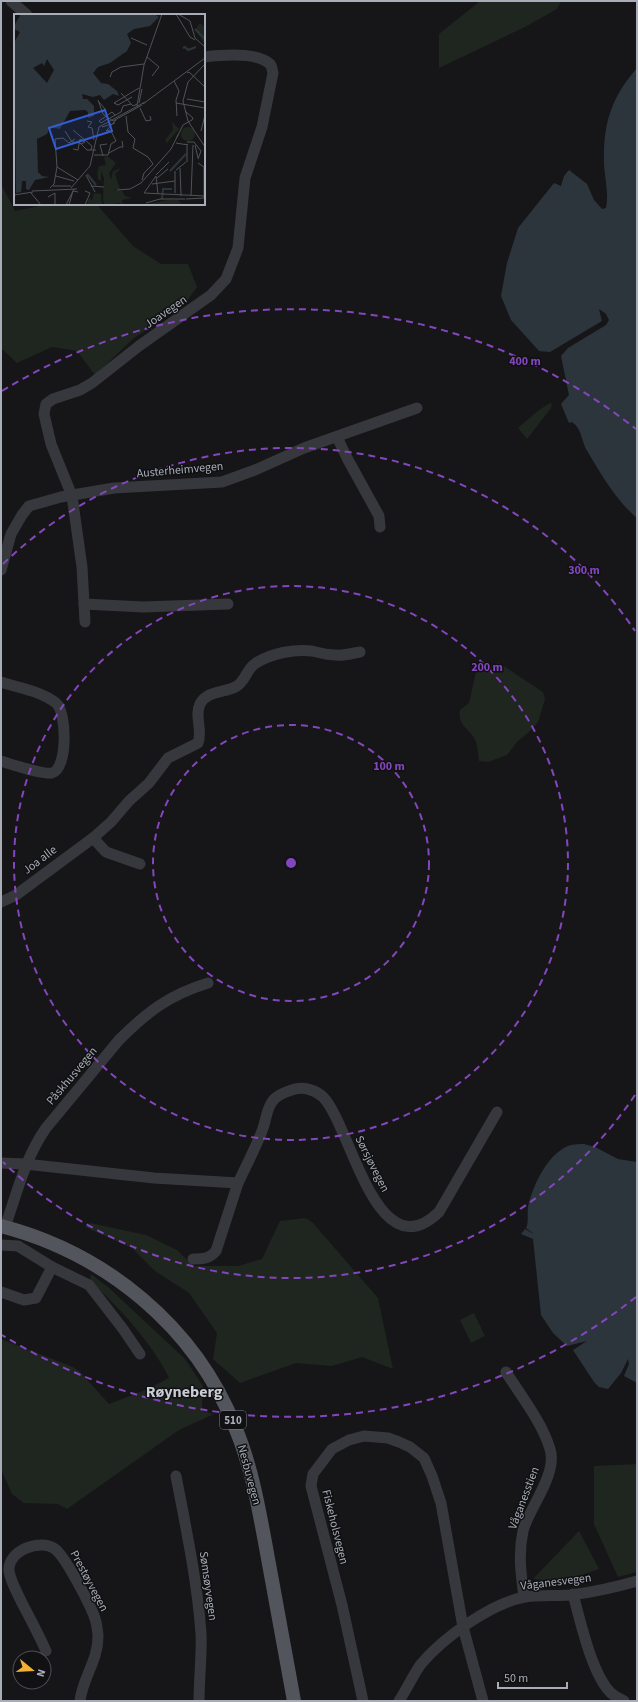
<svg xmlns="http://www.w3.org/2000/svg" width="638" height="1702" font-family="'Source Sans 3',sans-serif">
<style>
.green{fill:#1e261f}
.water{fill:#2c353c}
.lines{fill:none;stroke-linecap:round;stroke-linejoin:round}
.minor{stroke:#37383d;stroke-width:11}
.major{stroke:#53555c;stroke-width:14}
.ring{fill:none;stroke:#8446be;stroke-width:2;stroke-dasharray:7 5}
.labels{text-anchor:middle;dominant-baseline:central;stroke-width:3;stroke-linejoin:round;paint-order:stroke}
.shield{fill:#111113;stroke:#7b7e86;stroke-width:1}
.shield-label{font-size:11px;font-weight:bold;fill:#a8adb8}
.street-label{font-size:12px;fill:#a8adb8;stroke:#111113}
.district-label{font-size:16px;font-weight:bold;fill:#c9ccd4;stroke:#111113}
.inset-river{fill:none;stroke:#2c353c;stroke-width:2}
.inset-road{fill:none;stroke:#505258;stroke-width:1}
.view{fill:#325cd3;fill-opacity:0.15;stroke:#325cd3;stroke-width:2}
.inset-edge{fill:none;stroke:#a8adb8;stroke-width:2}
.centre{fill:#8446be;stroke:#111113;stroke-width:2}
.ring-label{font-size:12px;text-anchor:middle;font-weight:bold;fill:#8446be;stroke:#111113;stroke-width:3;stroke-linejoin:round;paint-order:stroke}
</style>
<rect width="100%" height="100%" fill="#161618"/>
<g class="green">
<path d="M480,1H561L557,9L525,27L439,68V34Z"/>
<path d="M1,184L15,211L49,204L98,206L133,246L161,264H188L197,287L184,305L134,338L95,375L77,351L52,347L17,363L1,348Z"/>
<path d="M550,403L552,404L551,408L527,439L518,428L539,410Z"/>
<path d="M499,663L543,692L545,699L538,722L531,730L517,742L507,755L488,762L479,761C478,755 478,748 476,742C471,728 457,727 460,710L469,703L477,668Z"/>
<path d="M306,1218L313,1223L378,1298L393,1369L362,1357L332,1366L296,1363L240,1383L213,1359L217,1333L189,1293L155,1271L132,1248L85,1227L90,1223L146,1235L177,1250L193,1266H238L262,1259L280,1221Z"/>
<path d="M91,1274L109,1288L185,1359L203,1386L202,1411L214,1414L179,1430L67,1509L58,1504L24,1503L12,1494L4,1476L1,1467V1339L73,1367L80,1372L109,1404L148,1389L169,1378C153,1344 118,1306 90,1281Z"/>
<path d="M474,1313L485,1336L471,1343L460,1320Z"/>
<path d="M637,1464V1572L618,1577L594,1524V1466Z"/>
<path d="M579,1531L599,1569L562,1582L533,1579Z"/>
</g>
<g class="water">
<path d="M637,68V518C617,502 599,471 586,449C581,439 582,429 572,422L569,423L561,404L569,395L561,356L568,348L606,325L609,320L606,314L599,309L602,321L550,352L539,351L511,320L501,296L507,263L518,228L554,183L561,186L564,176L569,170L587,184L594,200L602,209L606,208C609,193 605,180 604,165C603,125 610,99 637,68Z"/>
<path d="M584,1144L595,1147L618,1159L637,1162V1383L624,1376L629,1364L628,1359L621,1373L608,1389L599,1387L594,1382L573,1350L587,1341L567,1346L553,1333L541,1315L533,1239L521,1234L525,1229L534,1234L526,1228C529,1221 527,1215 528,1207C533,1185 548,1152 571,1145C575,1144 580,1144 584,1144Z"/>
</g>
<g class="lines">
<g class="minor">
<path d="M11,1L27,15"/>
<path d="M337,437L347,458L379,516L380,527"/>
<path d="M1,570L11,534L22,515L29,506L61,497L114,488L222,482L255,470L304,448L417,408"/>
<path d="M84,604L143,607L228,604"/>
<path d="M85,622L82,567L72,496L51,444L44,414L46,404L53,399L80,390L92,383L139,346L211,295L226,279L238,248L245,178L262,127L273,73C272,70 272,66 270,64C257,52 221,55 204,57"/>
<path d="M1,682C18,688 41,691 56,703C67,712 68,769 52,773C43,775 11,764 1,761"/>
<path d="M93,838L106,852L140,864"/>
<path d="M1,902L16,895L93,838L111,822L129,801L149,783L168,758L198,743C203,730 194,716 200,704C207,690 226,693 237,686C246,680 247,668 256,663C272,653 294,649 312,651C320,653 328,655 336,655C344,656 353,653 360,652"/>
<path d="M1,1163L25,1164L154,1178L238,1183C246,1166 255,1149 262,1131C266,1122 266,1110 272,1102C276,1095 288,1091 295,1089C304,1087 316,1090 323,1097C351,1125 376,1273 439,1212L497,1112"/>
<path d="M5,1227C17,1193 25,1158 46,1128L119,1040C147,1012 169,995 208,983"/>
<path d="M1,1245L18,1246L52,1267L89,1285L123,1329L140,1354"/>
<path d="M193,1259C203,1259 209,1259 216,1251L238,1183"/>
<path d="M1,1292L24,1300L36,1298L52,1267"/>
<path d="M506,1372C521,1396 542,1422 550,1449C558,1474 529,1508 523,1531C518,1554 521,1575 524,1597"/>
<path d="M176,1476C186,1528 197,1580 201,1633C202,1656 199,1678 199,1701"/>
<path d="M573,1594C580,1620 592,1675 611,1693C614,1696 620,1699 624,1701"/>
<path d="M46,1651C39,1635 31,1620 23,1605C18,1594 11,1583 9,1571C7,1551 40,1538 55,1549C65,1556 93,1609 96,1622C97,1627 98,1633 98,1637C98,1661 82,1679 80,1701"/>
<path d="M363,1701L342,1605L311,1486L313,1474L332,1449L349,1440L364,1436L388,1438L399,1442L410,1447L424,1458L432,1476L441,1503L463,1627L483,1701"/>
<path d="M399,1701C407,1689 413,1675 421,1664C443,1638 491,1603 525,1597C540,1595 556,1596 571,1595C593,1592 616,1587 637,1581"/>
</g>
<path class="major" d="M1,1226C105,1253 195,1326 235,1427C252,1467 259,1510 267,1553C276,1602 285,1651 294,1701"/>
</g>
<g class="ring">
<circle cx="291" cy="863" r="138"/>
<circle cx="291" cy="863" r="277"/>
<path d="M635 1095A415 415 0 0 1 3 1162M3 564A415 415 0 0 1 635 631"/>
<path d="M636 1297A554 554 0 0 1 2 1335M2 391A554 554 0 0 1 636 429"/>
</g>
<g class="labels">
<rect class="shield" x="220" y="1411" width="26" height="18" rx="3"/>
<g class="shield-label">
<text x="233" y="1420">510</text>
</g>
<g class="street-label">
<text transform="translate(166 312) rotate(-35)">Joavegen</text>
<text transform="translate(180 470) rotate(-5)">Austerheimvegen</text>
<text transform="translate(40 860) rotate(-37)">Joa alle</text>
<text transform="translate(72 1076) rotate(-50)">Påskhusvegen</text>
<text transform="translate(372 1164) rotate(63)">Sørsjøvegen</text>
<text transform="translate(249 1475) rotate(75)">Nesbuvegen</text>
<text transform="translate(524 1498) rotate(-69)">Våganesstien</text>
<text transform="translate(335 1527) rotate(76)">Fiskeholsvegen</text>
<text transform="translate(89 1581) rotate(62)">Prestøyvegen</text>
<text transform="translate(556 1582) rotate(-7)">Våganesvegen</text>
<text transform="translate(208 1586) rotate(82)">Sømsøyvegen</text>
</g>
<g class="district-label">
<text x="184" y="1392">Røyneberg</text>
</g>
</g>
<g transform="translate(14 14)">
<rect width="191" height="191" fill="#161618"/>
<path d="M186,9L191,13L190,29L181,16ZM158,108L165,115L153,129L151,126L159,116ZM167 120a7 7 0 1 1 14 0a7 7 0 1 1-14 0ZM93,142L102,149L95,159L97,166L99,157L107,154L101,160L106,175L100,176L108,177L111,182L118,184L108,186L109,191L106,189L91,191L89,187L90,164L87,157V167L84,165L83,159L85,152L92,151L90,143ZM80,179L87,180L88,191H73L75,184L78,186ZM154,186H164L168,191L134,190Z" fill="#1e261f"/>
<path d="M7,0H140L145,3L136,12L120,15L113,20L117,29L113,37L96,49L84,53L79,59L87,69L94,70L103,77L105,82L99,80L90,86L86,81L79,83L68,80L69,85H73L80,92V102L74,104V98L71,96L56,97L46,115L36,113L33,120L23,125L24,158L28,162L35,163L21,166L15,176L12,175V167H8L7,178L2,179L0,29L6,18L0,15V12ZM33,45L40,56L33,69L19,54L28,49L30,52Z" fill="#2c353c" fill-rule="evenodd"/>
<path class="inset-river" d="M181,15L191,25M169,34L171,33L174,36L182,33M156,157L172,140M73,160L82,171M148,185L149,175H158"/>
<path class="inset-road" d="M162,0L176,23L181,26M164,0L176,7L181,24L191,33M117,24L133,31M133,43L145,53L138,62M191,50L174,68L169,87L174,107L191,133M173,59L175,58L191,73M96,63L98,58L107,53L130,50M160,67L165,77L162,86L163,102M107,79L119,92L123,90M118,83L104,91L100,89L125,74M173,85L191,88M84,86L89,100L99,107L128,91M85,88L91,95L88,99M125,89L128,75M162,89L191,94M129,90L191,44M123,92L130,51L148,0M126,94L132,107L137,106L136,102M171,97L179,104L178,106M112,102L114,118L121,125L119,134L134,143L139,150L130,159L128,166M95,104L87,109L85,107L98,98L101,101M96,104L107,98L109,92L117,90M73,107L78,108L74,113L78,114L80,126M88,113L101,109M59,116L78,132L77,136M96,116L92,117L102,106M51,117L58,128L66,129L73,136H82M187,117L191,101M163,123L169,111L178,106M173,128H180L187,137L184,145M162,129L174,131L171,130M97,130L102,127L97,117M181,131L184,144M59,135L64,136L66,125L71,128L67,130M95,139L106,133H109L108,127M80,141H94L97,130M89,142L86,131L93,130M173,148V132M184,149L190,153V184M43,153L64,166M166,154L167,182M162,156L172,148M161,157V179M72,161L81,178M142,161L155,148M42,162L60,167M142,162L144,180M143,164L154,155M138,170L161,167M39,172H57M77,172L90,173M36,174L40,170L43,153L41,125L49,124L55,129L61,125M57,174L76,152L85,113L131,88M103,176L116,175L127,169L157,135L164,121M18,177L63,175M71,177L76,179L71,191M17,179L27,191M130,179L191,182M130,179L142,162M0,181L19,178M177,182L179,131M34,183L41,179V191M172,185L190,184M132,189L146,185H171M52,191L60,175M55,191L59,177L64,178"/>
<path class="view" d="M91,96L98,117L42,135L35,114Z"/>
<rect width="191" height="191" class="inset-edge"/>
</g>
<circle cx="291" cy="863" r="6" class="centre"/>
<g class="ring-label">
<text x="525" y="365">400 m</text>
<text x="584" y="574">300 m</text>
<text x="487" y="671">200 m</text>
<text x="389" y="770">100 m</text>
</g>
<rect width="638" height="1702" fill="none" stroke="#a8adb8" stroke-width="4"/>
<g transform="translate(32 1670) rotate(108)"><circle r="19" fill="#111113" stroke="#4d4f55"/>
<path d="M0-3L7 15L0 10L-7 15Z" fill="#f2b134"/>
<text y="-6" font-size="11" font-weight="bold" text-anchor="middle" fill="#a8adb8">N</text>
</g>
<path d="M498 1682v6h69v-6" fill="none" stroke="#a8adb8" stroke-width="2"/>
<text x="504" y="1682" font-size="12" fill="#a8adb8" stroke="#111113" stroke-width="3" paint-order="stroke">50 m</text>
</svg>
